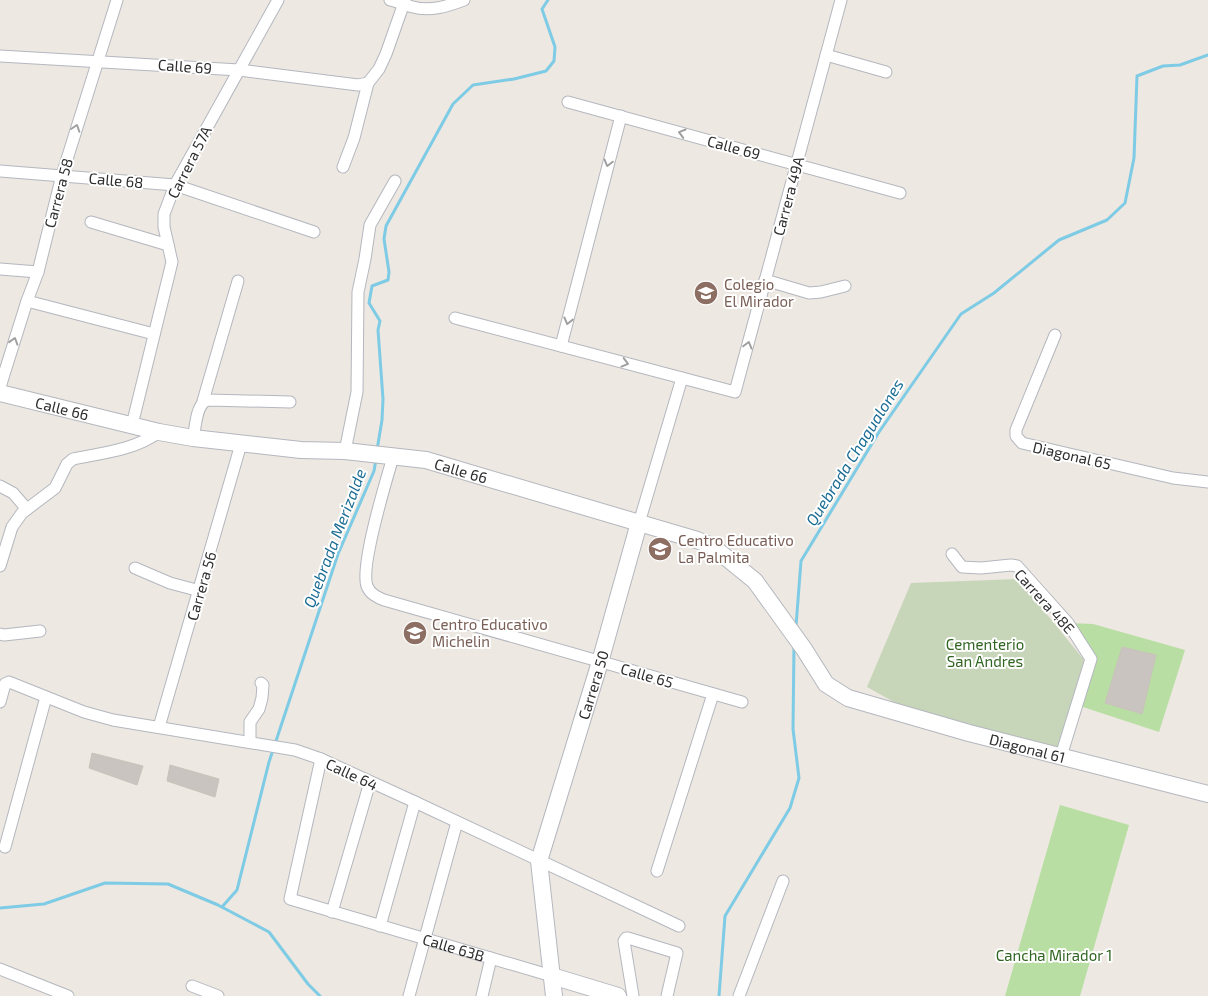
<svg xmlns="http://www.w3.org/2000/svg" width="1208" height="996" font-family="'Exo 2',sans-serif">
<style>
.green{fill:#b8dea3}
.cemetery{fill:#c7d5b9}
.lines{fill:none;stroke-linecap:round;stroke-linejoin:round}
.stream{stroke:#7ecbe5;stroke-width:3}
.building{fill:#c9c4c0;stroke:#c9c3ba}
.street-casing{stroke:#b4b7bf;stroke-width:13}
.secondary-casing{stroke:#b4b7bf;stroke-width:18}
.street{stroke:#fff;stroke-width:11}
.secondary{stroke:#fff;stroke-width:16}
.oneway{stroke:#a0a0a0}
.labels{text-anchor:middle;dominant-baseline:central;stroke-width:4;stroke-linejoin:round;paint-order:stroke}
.street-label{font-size:15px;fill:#2d2d2d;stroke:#fff}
.education-label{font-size:15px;fill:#785e54;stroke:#fff;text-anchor:start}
.park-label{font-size:15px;fill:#316522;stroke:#fff}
.water-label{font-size:16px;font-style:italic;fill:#1a6c94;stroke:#fff}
</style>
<rect width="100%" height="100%" fill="#ede8e1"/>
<g class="green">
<path d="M1068,623L1093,624L1185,650L1159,732L1077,705L1091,659Z"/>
<path d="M1060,805L1129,825L1080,996H1005Z"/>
</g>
<path class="cemetery" d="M1018,579L1084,660L1057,752L981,735L969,724L901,706L867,687L911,583Z"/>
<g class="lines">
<g class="stream">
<path d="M377,450L382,420L383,399L378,330L380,321L369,303L372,286L388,280L389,272L384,239L386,226L453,104L473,85L514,79L546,71L554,61L555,47L542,9L548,0"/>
<path d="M796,626L801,561L879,432L961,314L994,293L1059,240L1107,220L1125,203L1134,158L1137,76L1163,66L1180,65L1208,55"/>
<path d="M222,907L237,890L269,762L338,554L374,471L376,459"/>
<path d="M0,908L44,904L105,883L168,884L218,905L269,932L308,984L320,996"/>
<path d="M719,996L725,916L790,808L799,778L793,729L794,645"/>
</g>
</g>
<g class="building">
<path d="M1122,647L1156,655L1142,714L1105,703Z"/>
<path d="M92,753L143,766L137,785L89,768Z"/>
<path d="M170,765L219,779L215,797L167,781Z"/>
</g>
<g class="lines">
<g class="street-casing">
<g id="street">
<path d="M390,0C398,2 405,5 413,7C430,12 448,6 464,0"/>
<path d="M826,55L886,72"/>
<path d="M0,56L239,70L358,85L368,83"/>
<path d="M568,102L900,193"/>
<path d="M343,167L354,138L368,83L379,69L386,54L405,0"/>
<path d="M0,171L175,185L314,232"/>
<path d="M91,222L168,245"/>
<path d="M0,269L38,272"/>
<path d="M765,280L809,293L821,292L845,286"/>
<path d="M27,301L154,334"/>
<path d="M455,318L735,392L841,0"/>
<path d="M1055,335L1016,430V436L1022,443L1173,478L1208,482"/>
<path d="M561,346L621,116"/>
<path d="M0,387L27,301L38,272L62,175L117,0"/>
<path d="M203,401L238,281"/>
<path d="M132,425L172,262L164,227V214L175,185L278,0"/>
<path d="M193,438C196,426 196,403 208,400L290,402"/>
<path d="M345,451L357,392L358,292L365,259L370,225L395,181"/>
<path d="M393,457C386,481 360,566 367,586C370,594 377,597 384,600L742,702"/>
<path d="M0,486L13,493L27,509"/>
<path d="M639,523L682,378"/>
<path d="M952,554L962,567L981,568L1011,565L1017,566L1068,623L1091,659L1061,756"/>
<path d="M0,566L12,527L22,513L55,488L67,464L73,459C102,453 135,450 159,432"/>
<path d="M135,568L170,583L200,591"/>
<path d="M0,634L4,635L40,631"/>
<path d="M0,702L5,684L9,682L84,712L113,720L295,750L321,759L415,802L679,926"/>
<path d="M159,727L241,444"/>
<path d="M250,742V722L259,709L262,698L263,685L261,683"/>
<path id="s1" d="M321,759L290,899L552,976"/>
<path d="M5,847L46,697"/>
<path d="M657,871L713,694"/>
<path d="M332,912L370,782"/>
<path d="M380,926L415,802"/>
<path d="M0,969L68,996"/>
<path d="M192,986L218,996"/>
<path d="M409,996L457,822"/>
<path d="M482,996L491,958"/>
<path d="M633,996L624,941L626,938H628L677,953L667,996"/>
<path d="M739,996L783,881"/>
</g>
</g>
<g class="secondary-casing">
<g id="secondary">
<path id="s2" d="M0,393L159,432L193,438L301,450L345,451L426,460L697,540L712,546L755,581L804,649L826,684L848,698L969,733L1208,794"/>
<path d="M552,976L618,996"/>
<path id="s3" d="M554,996L539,861L600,662L639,523"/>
</g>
</g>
<use href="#street" class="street"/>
<use href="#secondary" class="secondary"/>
</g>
<defs><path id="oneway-chevron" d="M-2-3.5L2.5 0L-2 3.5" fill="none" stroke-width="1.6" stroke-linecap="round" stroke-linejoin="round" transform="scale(1.25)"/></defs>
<g class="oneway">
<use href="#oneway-chevron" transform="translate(76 128) rotate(-72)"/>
<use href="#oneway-chevron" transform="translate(682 133) rotate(-164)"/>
<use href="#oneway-chevron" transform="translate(608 163) rotate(105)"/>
<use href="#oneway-chevron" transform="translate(568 321) rotate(104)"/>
<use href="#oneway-chevron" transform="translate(14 341) rotate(-73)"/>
<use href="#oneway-chevron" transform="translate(748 345) rotate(-75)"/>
<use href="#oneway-chevron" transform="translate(625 363) rotate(15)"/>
</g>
<defs>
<g id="school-disc" transform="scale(1.25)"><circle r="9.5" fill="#8d6e63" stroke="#fff"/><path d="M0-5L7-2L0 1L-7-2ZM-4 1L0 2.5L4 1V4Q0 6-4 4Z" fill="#fff"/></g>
</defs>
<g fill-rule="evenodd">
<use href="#school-disc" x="706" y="293"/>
<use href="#school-disc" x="660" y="549"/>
<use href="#school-disc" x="415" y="633"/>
</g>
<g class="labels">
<g class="street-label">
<text transform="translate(185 66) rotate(4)">Calle 69</text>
<text transform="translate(734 147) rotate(15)">Calle 69</text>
<text transform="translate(189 162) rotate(-63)">Carrera 57A</text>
<text transform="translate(116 180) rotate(5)">Calle 68</text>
<text transform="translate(58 193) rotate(-75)">Carrera 58</text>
<text transform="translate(788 196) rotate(-75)">Carrera 49A</text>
<text stroke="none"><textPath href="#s2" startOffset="64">Calle 66</textPath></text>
<text transform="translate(1072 455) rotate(13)">Diagonal 65</text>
<text stroke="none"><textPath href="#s2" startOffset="469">Calle 66</textPath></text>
<text transform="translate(201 586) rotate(-74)">Carrera 56</text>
<text transform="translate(1045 601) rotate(48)">Carrera 48E</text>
<text transform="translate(647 675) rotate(16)">Calle 65</text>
<text stroke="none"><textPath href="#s3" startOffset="320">Carrera 50</textPath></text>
<text stroke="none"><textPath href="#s2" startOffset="1124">Diagonal 61</textPath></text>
<text transform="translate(352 774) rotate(25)">Calle 64</text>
<text stroke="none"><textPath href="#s1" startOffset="314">Calle 63B</textPath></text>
</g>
<g class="education-label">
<text x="724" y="284">Colegio<tspan x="724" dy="17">El Mirador</tspan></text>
<text x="678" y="540">Centro Educativo<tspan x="678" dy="17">La Palmita</tspan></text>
<text x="432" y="624">Centro Educativo<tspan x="432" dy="17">Michelin</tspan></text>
</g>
<g class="park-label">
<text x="985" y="644">Cementerio<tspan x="985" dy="17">San Andres</tspan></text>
<text x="1054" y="955">Cancha Mirador 1</text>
</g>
<g class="water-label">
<text transform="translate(854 452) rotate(-58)">Quebrada Chagualones</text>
<text transform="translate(334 538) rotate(-69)">Quebrada Merizalde</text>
</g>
</g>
</svg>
